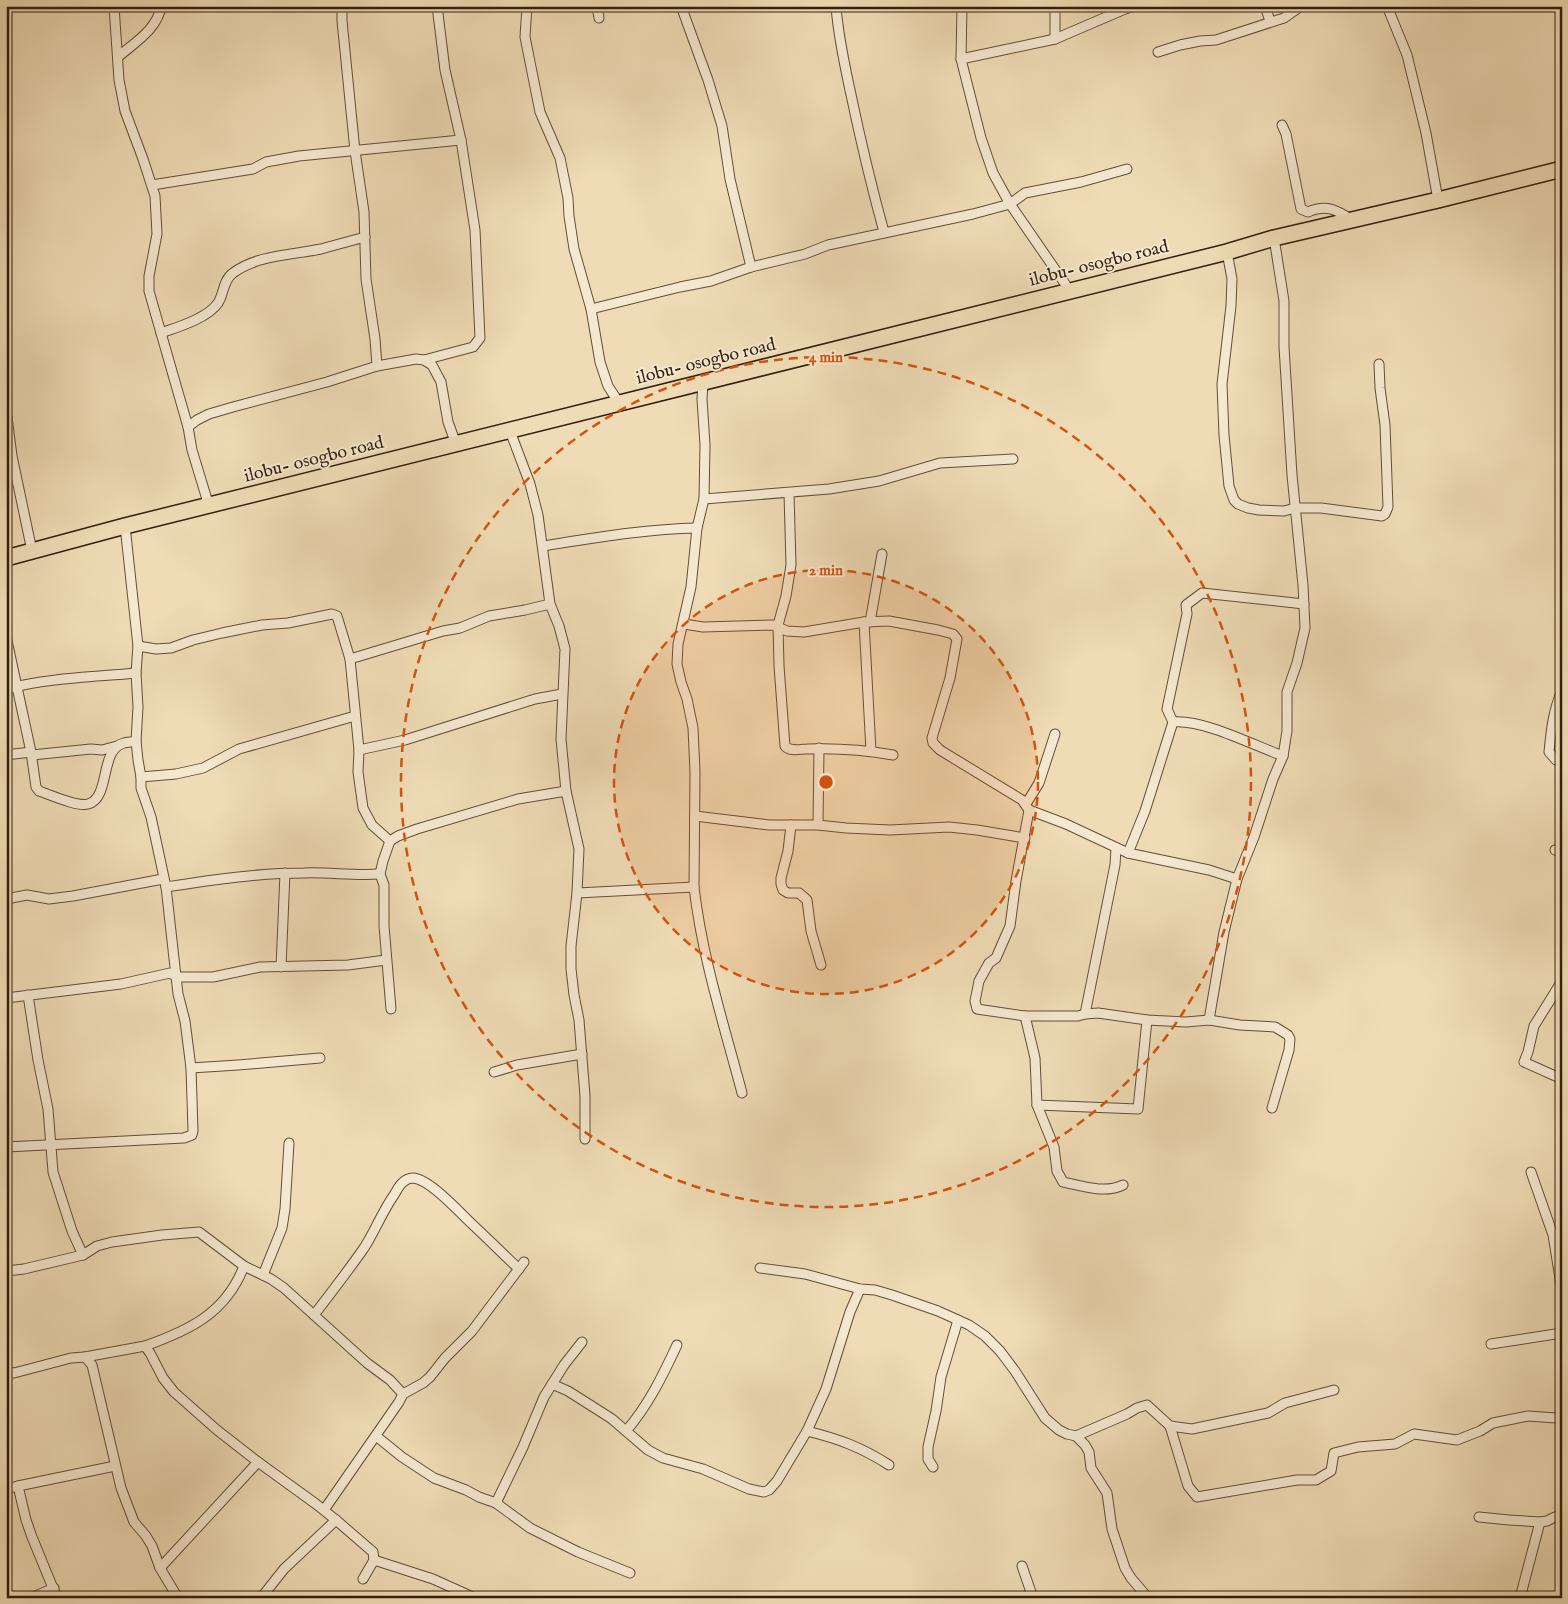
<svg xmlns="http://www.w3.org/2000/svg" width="1568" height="1604" font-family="'IM FELL English',serif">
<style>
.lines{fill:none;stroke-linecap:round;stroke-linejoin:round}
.street-casing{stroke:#624e37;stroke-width:11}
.primary-casing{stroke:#331f0d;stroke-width:18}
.street{stroke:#f5e8d0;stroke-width:9}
.primary{stroke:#efdcb6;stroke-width:15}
.ring{fill:none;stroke:#d6530c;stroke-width:2.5;stroke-dasharray:9 6}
.labels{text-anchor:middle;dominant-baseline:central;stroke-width:4;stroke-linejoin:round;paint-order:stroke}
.street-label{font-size:18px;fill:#331f0d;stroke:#f5e8d0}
.centre{fill:#d6530c;stroke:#f5e8d0;stroke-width:2.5}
.ring-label{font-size:15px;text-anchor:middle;font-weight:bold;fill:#d6530c;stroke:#f5e8d0;stroke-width:4;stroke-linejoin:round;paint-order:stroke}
</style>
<rect width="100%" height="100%" fill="#efdcb6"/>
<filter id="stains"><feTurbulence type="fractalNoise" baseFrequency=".004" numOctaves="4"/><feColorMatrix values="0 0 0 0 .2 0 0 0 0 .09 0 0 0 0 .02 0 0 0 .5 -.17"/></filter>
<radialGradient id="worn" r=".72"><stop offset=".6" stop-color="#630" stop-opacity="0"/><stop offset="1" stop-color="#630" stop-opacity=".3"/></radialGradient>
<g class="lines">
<g class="street-casing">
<g id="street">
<path d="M114,6L119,80L125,111L143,159L155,196L157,234L149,276V291L161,333"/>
<path d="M342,6V21L355,151L364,212L366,279L375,339L377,366"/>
<path d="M527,6L525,37L540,112L560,158L568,198L569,216L574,249L591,309L600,362L608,386L619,403"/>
<path d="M597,6L599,18"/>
<path d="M681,6L708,80L722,126L730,179L751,267"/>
<path d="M836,6C838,35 844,62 850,90C860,138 871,185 884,232"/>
<path d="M962,6L961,59L981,138L993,173L1010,204L1070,291"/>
<path d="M1055,6V39"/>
<path d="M1265,6L1270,21"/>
<path d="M1387,6L1407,55L1426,133L1438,200"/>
<path d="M1158,52L1180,45L1200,41L1216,40L1284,18L1301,6"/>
<path d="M118,57C134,43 158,29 161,6"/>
<path d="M961,59L1055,39L1125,9L1134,6"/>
<path d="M1282,125L1286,134L1301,209L1308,212C1327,204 1337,210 1352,220"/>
<path d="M152,185L253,169L266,162L299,156L461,140"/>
<path d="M1227,252L1232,279L1231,306L1222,384L1224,435L1229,486L1234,500L1238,504L1248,508L1259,510L1284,511L1295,508H1321L1382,516L1385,514L1388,507L1385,425L1380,388L1379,364"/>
<path d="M591,309L680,287L711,281L751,267L805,254L828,245L973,214L1010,204L1025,193L1081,182L1127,169"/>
<path d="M424,360L473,347L480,338L475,230L461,140L445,70L437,6"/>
<path d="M703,383L702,399L705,445L704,499L697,528L691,587L678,644L677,664L681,682L687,699L693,728L695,772L694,887C702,957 724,1025 742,1093"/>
<path d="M6,409L12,456L32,551"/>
<path d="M188,427L161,333C178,327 208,318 218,303C224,294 223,280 233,273C257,255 292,255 321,249C335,245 350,241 365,237"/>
<path d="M510,431L530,484L538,515L550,604L559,626L565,649L561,739L566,791L579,849L577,893L571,946V969L574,995L579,1020L585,1096V1139"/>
<path d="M789,493L791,565L786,596L778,625L779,666L785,746C790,752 800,749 807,749C836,748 865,750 893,755"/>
<path d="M704,499L829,489L879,481L940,463L1013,459"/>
<path d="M209,506L192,450L188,427L197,420L209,414L233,407L327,382L377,366L416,359L424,360L432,365L441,382L448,422L456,444"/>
<path d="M543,546C594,538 645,529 697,528"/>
<path d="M864,622L871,751"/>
<path d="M870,622L882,554"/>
<path d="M684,624L703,627L773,625L787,631L804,632L864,622L889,621L938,630L953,634L957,639L950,678L932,738L933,743L940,750L1022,800L1029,810"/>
<path d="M6,636L31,752L36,787L39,791C51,795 77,807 88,804C111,798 99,749 124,743C127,742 132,742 136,741"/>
<path d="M138,646L156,649L171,648L193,640L222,633L262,625L288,623L332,614L337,616L350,659L359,750L358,772L363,808L372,825L390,841"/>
<path d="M350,659L443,631L460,628L489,616L525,610L550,604"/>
<path d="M6,689C47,678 94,677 136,673"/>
<path d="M1562,691C1553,710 1551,732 1549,752L1556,760H1562"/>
<path d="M1173,722C1203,719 1253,745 1283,756"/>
<path d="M359,750L405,740L535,699L562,694"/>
<path d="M6,755L31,752"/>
<path d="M32,755L91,749L102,750L117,746"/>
<path d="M141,777L176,774L203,768L239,749L355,716"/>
<path d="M1026,804L1039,783L1055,734"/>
<path d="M695,816L769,825H818L846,828L890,830L949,827L977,830L1025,838"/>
<path d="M791,825L788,851L781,878V884L783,890L788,893H799L807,900L811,931L821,965"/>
<path d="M818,825L819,748"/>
<path d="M1555,850L1562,851"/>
<path d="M1128,853L1145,811L1173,722L1167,709L1187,614L1186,605L1202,593L1304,604"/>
<path d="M1237,879L1209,870L1128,853L1066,824L1029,810L1016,881L1010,926L996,958L989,963L979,981L975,1001L977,1009L1025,1016H1078L1085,1014L1098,1013L1147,1020L1186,1022L1209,1020L1240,1025L1275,1027L1288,1035L1290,1039L1289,1050L1272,1108"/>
<path d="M166,887C212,880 257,873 304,873C329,872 355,876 380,874"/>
<path d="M577,893L694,887"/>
<path d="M6,899L27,895L49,899L73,896L163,879"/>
<path d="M281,967L285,873"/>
<path d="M1562,981L1534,1026L1528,1052L1524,1062L1562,1079"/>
<path d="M28,995L38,1060L48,1109L53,1172L72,1231L83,1255"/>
<path d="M6,998L121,984L170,973L177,977H213L260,967L348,965L386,960"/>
<path d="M391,1009L384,926V885L380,874L383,861L390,841L398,836L417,829L518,799L566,791"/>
<path d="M1085,1014L1115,865L1116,848"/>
<path d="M1025,1016L1035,1058L1037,1105L1054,1147L1057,1171L1063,1182C1082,1186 1105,1194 1123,1185"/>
<path d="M1209,1020L1224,932L1237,879L1254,837L1273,779L1283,756L1287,731V692L1297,663L1305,628L1303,585L1292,475L1284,347V301L1274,238"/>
<path d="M191,1068L238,1065L320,1058"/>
<path d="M494,1072L517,1065L582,1054"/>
<path d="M1037,1105L1138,1109L1147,1020"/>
<path d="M6,1147L184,1138L192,1135L193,1131L191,1068L185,1021L178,994L166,887L151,817L141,788V777L138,760L136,741L138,707L136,673L138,646L125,526"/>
<path d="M1531,1172L1553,1235L1562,1291"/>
<path d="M244,1266L271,1279L284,1288L367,1363L390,1380L403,1394"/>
<path d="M760,1268L805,1274L860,1289L875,1290L892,1295L938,1311L969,1325L985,1336L1000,1351L1015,1371L1045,1418L1059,1430L1067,1434L1076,1436L1127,1414L1137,1408L1147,1405L1170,1426L1192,1429L1268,1413L1285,1403L1334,1390"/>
<path d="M6,1271L24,1269L83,1255L97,1246L112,1242L162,1235L199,1232L244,1266C226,1313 190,1330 145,1346"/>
<path d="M263,1275L282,1228L285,1209L289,1143"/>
<path d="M314,1315C331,1293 348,1271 364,1248C375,1231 382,1212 394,1195C398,1188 403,1178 413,1178C430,1179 460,1213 472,1224C488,1239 503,1254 519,1269"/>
<path d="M1491,1344L1562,1333"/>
<path d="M85,1357L145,1346L150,1353L163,1378L174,1392L217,1430L258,1462L316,1504L336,1520"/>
<path d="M6,1369L9,1372L14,1373L71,1358L85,1357L92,1365L121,1488L134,1522L146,1536L152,1546L160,1568L178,1598"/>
<path d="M552,1384L568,1391L598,1410L612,1419L648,1450L663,1458L703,1469L749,1489L764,1492L769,1490L777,1481L807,1431L826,1389L850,1312L860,1289"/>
<path d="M1170,1426L1188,1486L1197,1497L1297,1480H1316L1331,1471L1334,1453L1358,1447L1395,1444L1414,1434L1457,1440L1480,1431L1493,1423L1528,1416L1556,1418L1562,1417"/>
<path d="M626,1431C648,1406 663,1375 677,1345"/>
<path d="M807,1431C839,1439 861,1447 889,1465"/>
<path d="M376,1436L402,1457L434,1478L466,1490L479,1497L496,1503L530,1528L578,1552L630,1573"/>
<path d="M1076,1436L1085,1445L1089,1452L1091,1468L1107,1493L1112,1529L1125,1568L1131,1578L1148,1598"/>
<path d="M933,1467L928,1459V1447L936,1411L941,1377L958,1320"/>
<path d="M6,1489L18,1486"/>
<path d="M496,1503L523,1447L544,1397L564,1365L582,1342"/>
<path d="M324,1510L399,1402L403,1394L423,1383L430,1377L445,1358L472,1331L524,1262"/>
<path d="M1479,1517L1509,1520L1540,1522L1547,1521L1555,1517L1562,1515"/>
<path d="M374,1560L433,1579L475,1598"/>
<path d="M1022,1566L1033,1598"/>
<path d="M160,1568L258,1462"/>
<path d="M31,1598L54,1588"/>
<path d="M57,1598L32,1537L26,1520L18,1486L115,1466"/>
<path d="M261,1598L284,1569L336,1520L373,1552L374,1560L363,1579"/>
<path d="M1520,1598L1540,1522"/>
</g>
</g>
<g class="primary-casing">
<path id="primary" d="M6,558L125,526L1227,252L1274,238L1438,200L1562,169"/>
</g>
<use href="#street" class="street"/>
<use href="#primary" class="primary"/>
</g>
<circle cx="826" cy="782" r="212" fill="#d6530c" fill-opacity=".12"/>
<g class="ring">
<circle cx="826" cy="782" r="212"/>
<circle cx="826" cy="782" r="425"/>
</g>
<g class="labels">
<g class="street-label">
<text transform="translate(1099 264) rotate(-14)">ilobu- osogbo road</text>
<text transform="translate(706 362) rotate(-14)">ilobu- osogbo road</text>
<text transform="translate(314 460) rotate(-14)">ilobu- osogbo road</text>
</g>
</g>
<circle cx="826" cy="782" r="8" class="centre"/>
<g class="ring-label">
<text x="826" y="362">4 min</text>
<text x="826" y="575">2 min</text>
</g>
<rect width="1568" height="1604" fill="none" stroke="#efdcb6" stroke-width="25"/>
<rect x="8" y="8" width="1553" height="1589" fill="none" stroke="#331f0d" stroke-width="2.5"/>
<rect x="12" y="12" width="1543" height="1579" fill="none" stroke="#331f0d"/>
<rect width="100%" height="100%" filter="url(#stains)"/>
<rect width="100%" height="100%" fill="url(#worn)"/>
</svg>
